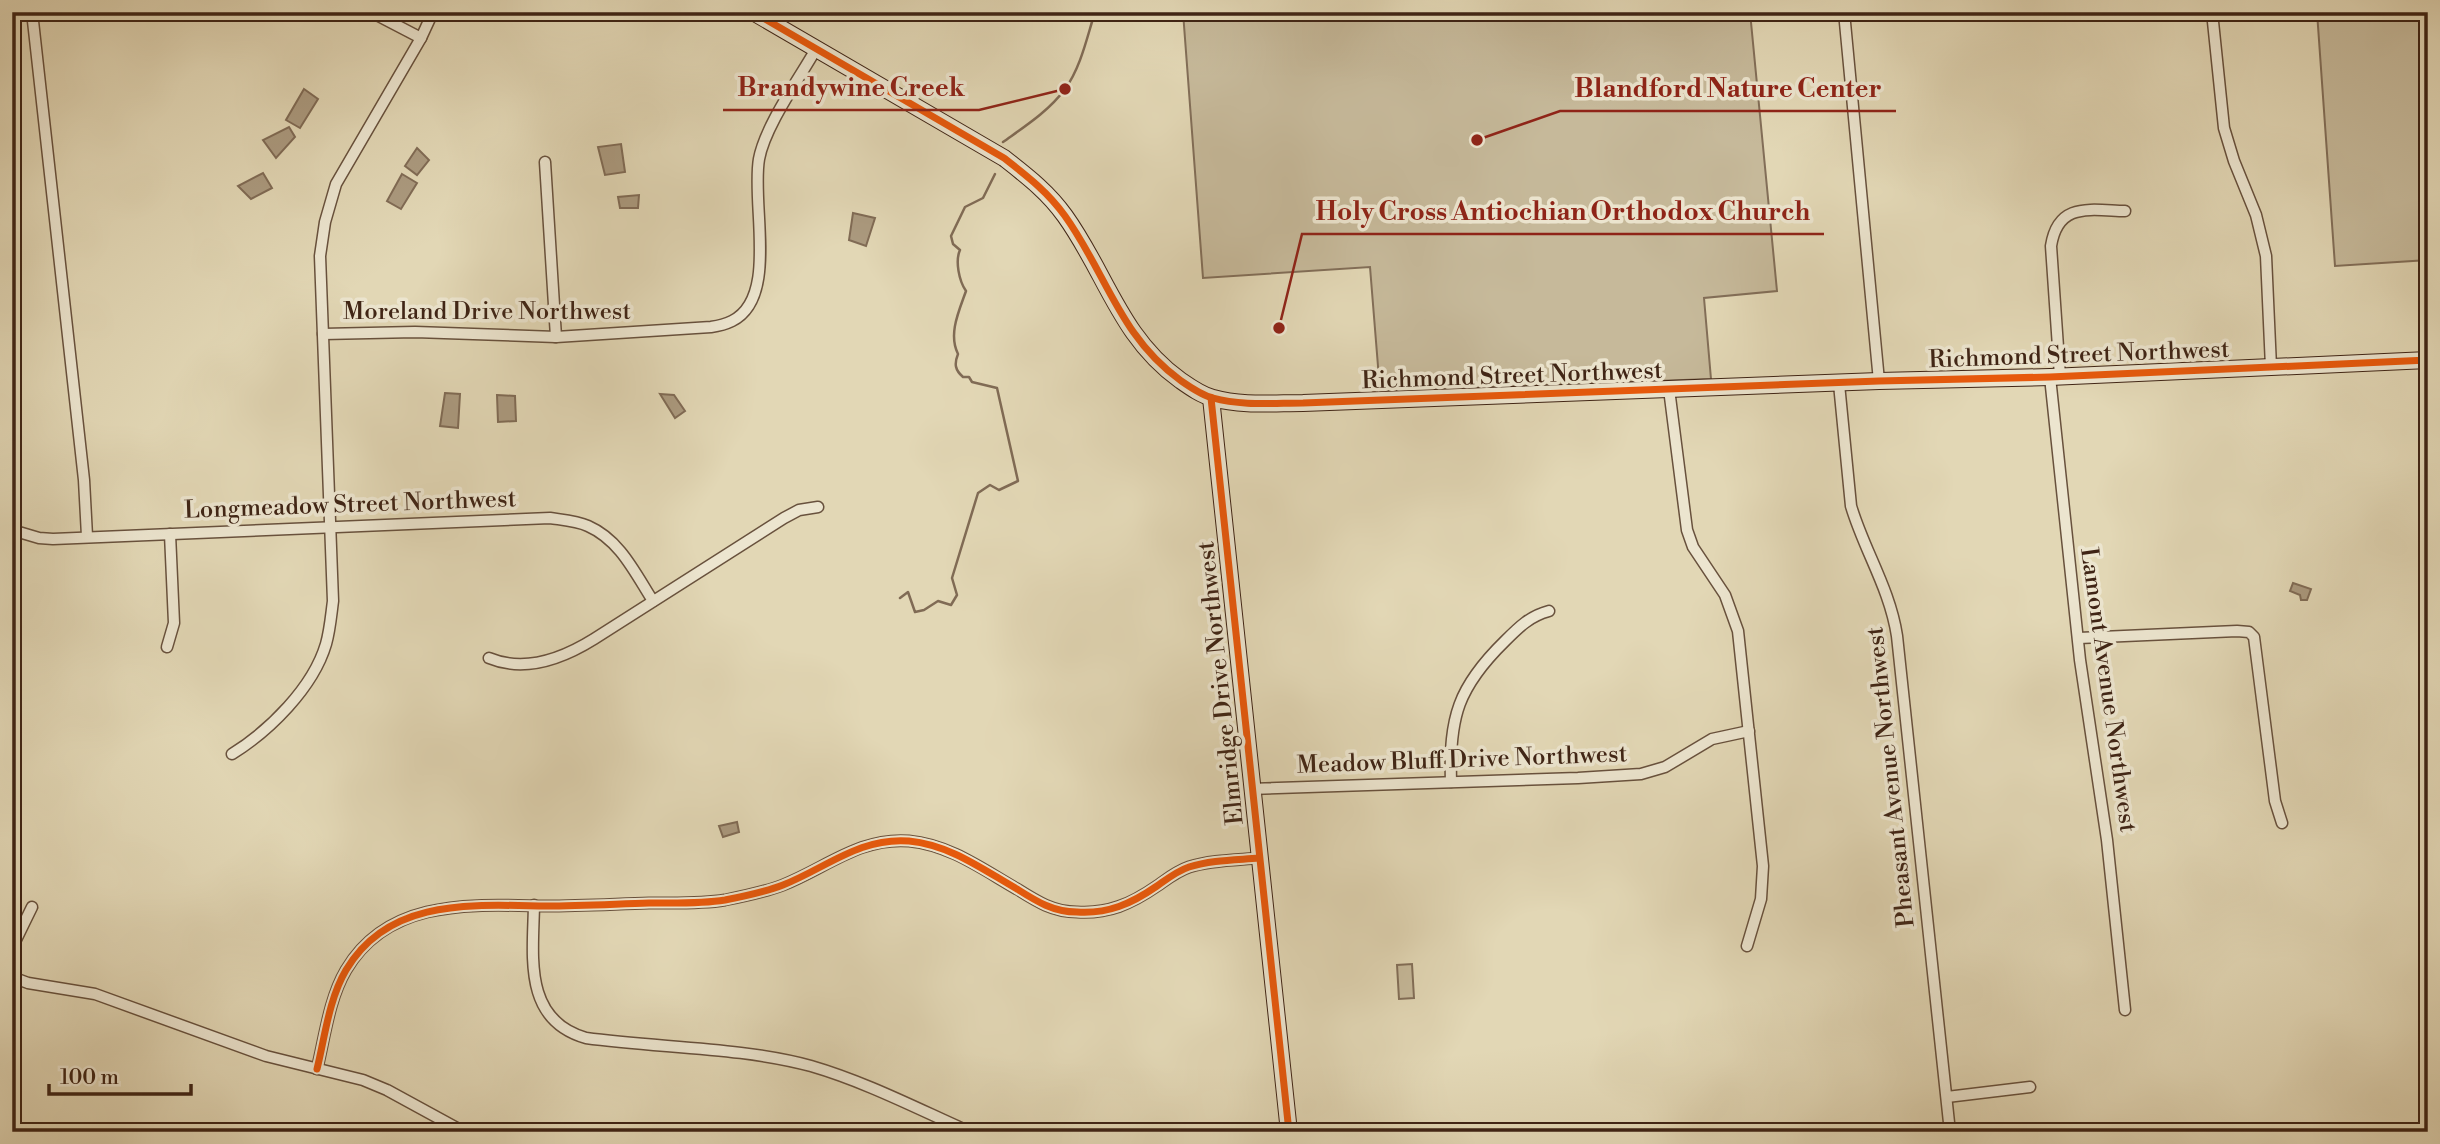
<svg xmlns="http://www.w3.org/2000/svg" width="2440" height="1144" font-family="'Libre Bodoni',serif">
<style>
.green{fill:#c6b99a;stroke:#826e58;stroke-width:2}
.water{fill:#ab9a7f;stroke:#806b55;stroke-width:2}
.lines{fill:none;stroke-linecap:round;stroke-linejoin:round}
.stream{stroke:#806b55;stroke-width:2.5}
.street-casing{stroke:#68513d;stroke-width:13}
.secondary-casing{stroke:#3f2415;stroke-width:18}
.street{stroke:#ece5cf;stroke-width:10}
.secondary{stroke:#ece5cf;stroke-width:16}
.cycleway-casing{stroke:#ece5cf;stroke-width:11}
.cycleway{stroke:#e8590c;stroke-width:7}
.labels{text-anchor:middle;dominant-baseline:central;stroke-width:7;stroke-linejoin:round;paint-order:stroke}
.street-label{font-size:24px;fill:#3f2415;stroke:#ece5cf}
.leader{fill:none;stroke:#8f2418;stroke-width:2.5}
.callout-dot{fill:#8f2418;stroke:#ece5cf;stroke-width:2.5}
.callout-label{font-size:26px;text-anchor:middle;font-weight:bold;fill:#8f2418;stroke:#ece5cf;stroke-width:7;stroke-linejoin:round;paint-order:stroke}
</style>
<rect width="100%" height="100%" fill="#e2d7b5"/>
<filter id="stains"><feTurbulence type="fractalNoise" baseFrequency=".00286" numOctaves="4"/><feColorMatrix values="0 0 0 0 .2 0 0 0 0 .09 0 0 0 0 .02 0 0 0 .5 -.17"/></filter>
<radialGradient id="worn" r=".72"><stop offset=".6" stop-color="#630" stop-opacity="0"/><stop offset="1" stop-color="#630" stop-opacity=".3"/></radialGradient>
<g class="green">
<path d="M1183,12H1750L1777,291L1704,298L1711,379L1380,391L1370,267L1203,278Z"/>
<path d="M2317,12H2428V260L2335,266Z"/>
<path d="M1412,964L1414,998L1399,999L1397,965Z"/>
</g>
<g class="water">
<path d="M304,89L318,99L300,128L286,120Z"/>
<path d="M289,127L295,137L276,158L263,140Z"/>
<path d="M621,144L625,172L605,175L598,147Z"/>
<path d="M417,148L429,160L417,175L405,166Z"/>
<path d="M263,173L272,188L251,199L238,186Z"/>
<path d="M402,174L417,183L401,209L387,201Z"/>
<path d="M639,195L638,208H620L618,197Z"/>
<path d="M853,213L875,218L866,246L849,240Z"/>
<path d="M445,393L460,394L458,428L440,426Z"/>
<path d="M660,394L674,395L685,411L675,418Z"/>
<path d="M497,395L515,396L516,421L498,422Z"/>
<path d="M2293,583L2311,589L2307,600H2301L2300,595L2290,591Z"/>
<path d="M737,822L739,832L723,837L719,826Z"/>
</g>
<g class="lines">
<g class="stream">
<path d="M1003,142C1024,127 1049,111 1065,89C1081,67 1087,37 1095,12"/>
<path d="M900,598L908,592L915,612L924,610L938,601L951,605L957,595L952,578L978,493L990,485L999,490L1018,481L997,388L972,382L969,377H963C955,370 954,364 958,354C948,334 959,311 966,291C959,281 955,261 960,250L953,244L951,236L965,207L983,198L995,174"/>
</g>
<g class="street-casing">
<g id="street">
<path d="M32,12L84,480L87,536"/>
<path d="M371,12L421,38"/>
<path d="M1844,12L1879,381"/>
<path d="M2212,12L2224,128L2234,161L2256,215L2266,256L2271,367"/>
<path d="M545,162L556,337"/>
<path d="M323,334L415,332L556,337L711,327C718,326 726,324 732,321C779,298 751,204 759,159C765,126 799,79 816,49"/>
<path d="M2060,376L2051,246C2058,202 2089,210 2125,211"/>
<path d="M2050,377L2080,660L2107,840L2125,1010"/>
<path d="M1839,384L1851,506C1864,550 1890,589 1897,636L1950,1132"/>
<path d="M1669,389L1687,530L1693,547L1725,595L1738,631L1763,866L1761,899L1747,946"/>
<path d="M12,530L39,538L53,539L550,518C563,520 577,521 588,526C620,540 635,573 653,601"/>
<path d="M2079,638L2237,631L2249,632L2254,637L2275,801L2282,823"/>
<path d="M167,647L174,623L170,534"/>
<path d="M489,658C525,673 562,659 594,639L784,518L799,510L818,507"/>
<path d="M232,754C269,731 313,688 326,644C330,630 331,616 333,601L320,256L325,222L336,184L421,38L433,12"/>
<path d="M1451,782C1449,717 1458,687 1505,641C1519,627 1530,616 1549,611"/>
<path d="M1251,789L1578,778L1641,774L1665,767L1712,739L1749,731"/>
<path d="M534,905C533,957 523,1020 586,1038C659,1048 741,1047 811,1066C866,1082 918,1109 970,1132"/>
<path d="M12,948L32,907"/>
<path d="M12,977L28,983L95,994L266,1056L363,1080L387,1090L464,1132"/>
<path d="M317,1069C325,1036 329,999 346,970C389,897 474,905 546,906C581,906 615,904 649,903C674,903 701,904 725,900C745,896 765,892 783,885C826,868 860,837 909,841C950,845 982,869 1017,889C1036,901 1053,912 1077,912C1108,914 1131,904 1157,886C1167,879 1177,871 1189,867C1211,860 1236,860 1259,858"/>
<path d="M1947,1097L2030,1087"/>
</g>
</g>
<g class="secondary-casing">
<g id="secondary">
<path d="M753,12L1004,158C1027,176 1048,192 1065,216C1106,273 1120,337 1180,380C1190,387 1201,395 1213,398C1241,406 1273,403 1303,403L1879,381L2050,377L2428,360"/>
<path d="M1211,398L1289,1132"/>
</g>
</g>
<use href="#street" class="street"/>
<use href="#secondary" class="secondary"/>
<g class="cycleway-casing">
<g id="cycleway">
<path d="M753,12L1004,158C1027,176 1048,192 1065,216C1106,273 1120,337 1180,380C1190,387 1201,395 1213,398C1241,406 1273,403 1303,403L1879,381L2050,377L2428,360"/>
<path d="M1211,398L1289,1132"/>
<path d="M317,1069C325,1036 329,999 346,970C389,897 474,905 546,906C581,906 615,904 649,903C674,903 701,904 725,900C745,896 765,892 783,885C826,868 860,837 909,841C950,845 982,869 1017,889C1036,901 1053,912 1077,912C1108,914 1131,904 1157,886C1167,879 1177,871 1189,867C1211,860 1236,860 1259,858"/>
</g>
</g>
<use href="#cycleway" class="cycleway"/>
</g>
<g class="labels">
<g class="street-label">
<text x="487" y="312">Moreland Drive Northwest</text>
<text transform="translate(2079 355) rotate(-2)">Richmond Street Northwest</text>
<text transform="translate(1512 376) rotate(-2)">Richmond Street Northwest</text>
<text transform="translate(350 505) rotate(-2)">Longmeadow Street Northwest</text>
<text transform="translate(1221 683) rotate(-96)">Elmridge Drive Northwest</text>
<text transform="translate(2108 690) rotate(82)">Lamont Avenue Northwest</text>
<text transform="translate(1462 760) rotate(-2)">Meadow Bluff Drive Northwest</text>
<text transform="translate(1891 777) rotate(-96)">Pheasant Avenue Northwest</text>
</g>
</g>
<path class="leader" d="M1065 89L979 110H723M1477 140L1560 111H1896M1279 328L1302 234H1824"/>
<g class="callout-dot">
<circle cx="1065" cy="89" r="7"/>
<circle cx="1477" cy="140" r="7"/>
<circle cx="1279" cy="328" r="7"/>
</g>
<g class="callout-label">
<text x="851" y="96">Brandywine Creek</text>
<text x="1728" y="97">Blandford Nature Center</text>
<text x="1563" y="220">Holy Cross Antiochian Orthodox Church</text>
</g>
<rect width="2440" height="1144" fill="none" stroke="#e2d7b5" stroke-width="42"/>
<rect x="14" y="14" width="2412" height="1116" fill="none" stroke="#3f2415" stroke-width="3.5"/>
<rect x="21" y="21" width="2398" height="1102" fill="none" stroke="#3f2415" stroke-width="2"/>
<path d="M49 1084v10h142v-10" fill="none" stroke="#3f2415" stroke-width="3.5"/>
<text x="60" y="1084" font-size="21" fill="#3f2415" stroke="#ece5cf" stroke-width="5" paint-order="stroke">100 m</text>
<rect width="100%" height="100%" filter="url(#stains)"/>
<rect width="100%" height="100%" fill="url(#worn)"/>
</svg>
